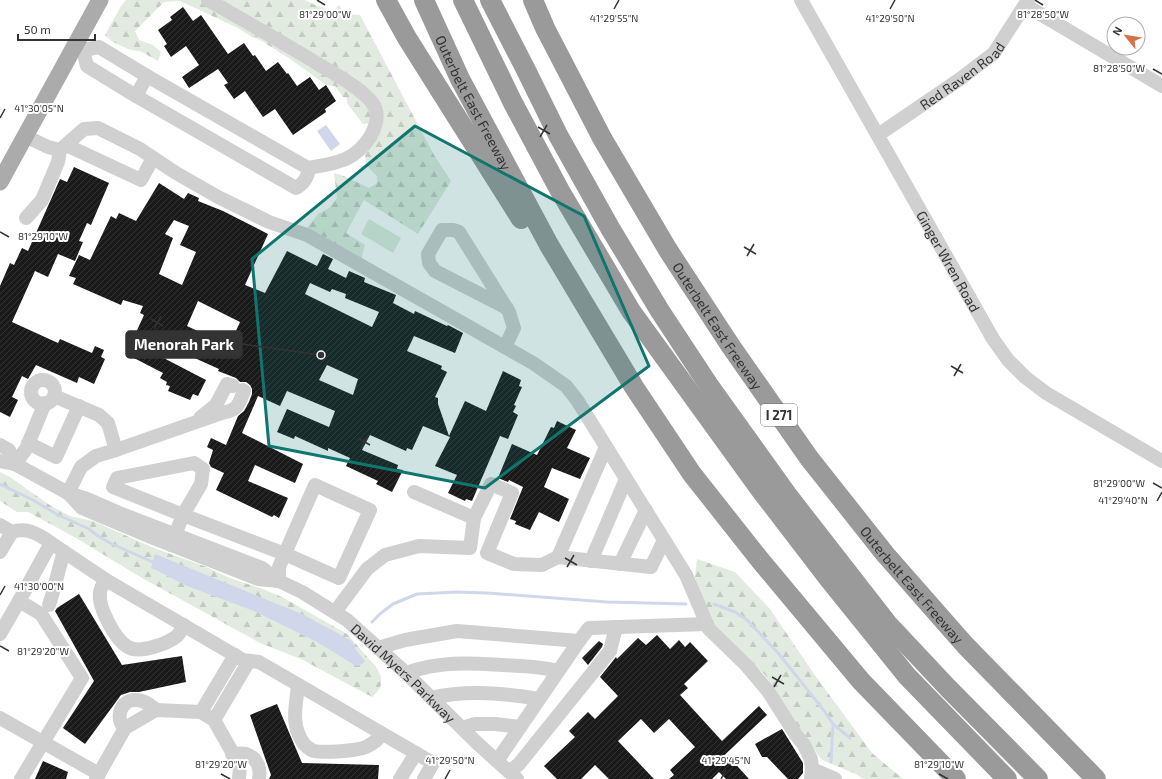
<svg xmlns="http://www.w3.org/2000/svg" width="1162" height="779" font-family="'Exo 2',sans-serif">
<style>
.grass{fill:#e1ebe0}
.forest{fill:url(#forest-firs)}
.water{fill:#d1d7eb}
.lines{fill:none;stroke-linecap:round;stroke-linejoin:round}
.stream{stroke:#d1d7eb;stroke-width:3}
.building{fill:url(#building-hatch);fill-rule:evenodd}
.minor{stroke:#d0d0d0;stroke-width:14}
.major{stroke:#ababab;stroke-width:17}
.highway{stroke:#9a9a9a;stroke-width:20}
.marked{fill:#0f766e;fill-opacity:0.2;stroke:#0f766e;stroke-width:3;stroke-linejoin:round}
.ticks{fill:none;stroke:#333;stroke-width:1.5}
.labels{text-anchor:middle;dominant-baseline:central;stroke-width:4;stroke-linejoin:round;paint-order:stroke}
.shield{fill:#fff;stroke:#707070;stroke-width:1}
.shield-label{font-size:13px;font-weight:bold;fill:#333}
.street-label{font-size:14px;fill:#333;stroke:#fff}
.ticks-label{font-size:10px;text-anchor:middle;fill:#333;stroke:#fff;stroke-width:4;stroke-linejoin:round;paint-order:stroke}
.leader{fill:none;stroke:#333;stroke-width:1.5}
.callout-dot{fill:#333;stroke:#fff;stroke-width:1.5}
.callout{fill:#333;stroke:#333;stroke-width:1.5}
.callout-label{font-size:15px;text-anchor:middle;font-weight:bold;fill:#fff}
</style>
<defs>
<pattern id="forest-firs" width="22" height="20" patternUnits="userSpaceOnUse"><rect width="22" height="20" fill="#e1ebe0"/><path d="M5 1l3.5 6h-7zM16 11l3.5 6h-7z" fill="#c2cac1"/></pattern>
<pattern id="building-hatch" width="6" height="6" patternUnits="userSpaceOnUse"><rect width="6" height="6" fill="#1a1a1a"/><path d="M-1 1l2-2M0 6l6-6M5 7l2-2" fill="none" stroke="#333"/></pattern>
</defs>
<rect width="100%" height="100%" fill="#fff"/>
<path class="grass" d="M369,219L401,238L393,253L361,234Z"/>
<g class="forest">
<path d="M126,0H203L363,98L370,112V123L363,124L347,103V98L343,97L335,86L326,85L289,58L260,40L252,37L238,28L180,1L164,2L135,31L139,40L153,45L161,52L158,61L142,52L128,49L113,42L105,35L121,6Z"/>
<path d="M216,0H305L317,6L334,11L339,5L345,14L360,15L434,155L451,181L418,234L364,200L346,233L365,245L361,260L307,228L318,214L329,208L337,198L334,173L344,176L369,188L377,183V176L366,165L365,155L376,139L380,113L373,93L353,77Z"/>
<path d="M0,472L10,477L51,506L70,516L93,521L154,548L204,566L230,578L260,588L282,597L347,634L377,668L381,677V685L378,691L372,697L301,659L260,643L142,578L76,538L28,512H17L0,501Z"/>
<path d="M697,559L735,572L770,609L814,674L872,753L903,779H863L856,774L822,760L805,737L765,675L720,632L706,621L695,577Z"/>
</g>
<g class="water">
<path d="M326,125L340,144L331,151L317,131Z"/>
<path d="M155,554L302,614L352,641L356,650L365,661L362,664L356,666L317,642L254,611L187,586L156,570L151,568Z"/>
</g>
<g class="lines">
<g class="stream">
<path d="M0,484L33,500L58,515L89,529L98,536L112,544L155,563"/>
<path d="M714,604L735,612L747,620L779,654L825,712L833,724L850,738"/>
<path d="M372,622L381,613L393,604L417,594L457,592L487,593L607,602L686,604"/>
<path d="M831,762L833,724"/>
</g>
</g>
<g class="building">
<path d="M183,7L193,21L201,15L228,54L244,43L253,56L255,55L266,71L278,62L287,74L288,73L297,86L310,77L319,90L326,85L336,101L325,109L326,112L293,135L275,109L263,117L245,91L234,99L224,85L228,83L218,69L189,88L182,77L199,65L186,46L171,57L164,46L167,44L158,30L172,20L170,17Z"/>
<path d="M74,167L109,183L91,225L87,223L79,241L83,242L75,261L58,254L48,277L35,271L12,322L58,343L60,339L92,353L95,346L104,350L101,357L105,359L94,384L79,377L77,383L36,365L28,379L22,376L12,397L18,400L10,417L0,412V286L10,263L14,265L22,248L28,251L60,179L67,182Z"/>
<path d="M159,183L184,199L188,193L199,198L198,201L223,211L268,234L245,285L265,293L287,251L317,266L323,254L333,259L328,269L346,278L349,271L365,278L364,282L396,295L393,303L414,314L415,311L447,326L448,325L463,333L455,353L414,336L407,351L442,366L441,369L447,372L435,397L438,398V404L449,436L465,401L486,411L503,371L521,380L519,386L522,387L514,405L516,406L513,412L518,415L508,439L500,436L472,501L466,499L465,501L448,493L457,475L435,466L450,437L423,426L412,450L407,448L406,451L370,435L362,450L398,465L397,469L403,470L392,492L376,484L378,481L346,466L350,458L328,448V451L295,436L294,439L277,432L287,409L329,427L335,411L287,391L280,406L258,396L242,433L303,464L295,483L255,465L248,481L288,498L279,518L274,515L272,517L216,490L224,473L211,467L209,463L213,450L207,447L211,438L226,445L238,416L244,411L249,402L252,394V389L250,385L246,382H240L236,378L218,371L219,369L159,342L154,353L206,380L198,396L193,394L190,400L168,391L170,386L166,385L167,382L160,378L163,373L132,357L134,353L128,350L144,315L140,313L143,306L123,300L121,305L73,284L76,278L69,276L79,255L90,260L111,216L116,219L119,213L136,221ZM174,220L189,226L180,245L196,252L182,285L159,274L173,238L165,234ZM310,283L330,292L332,289L346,294L345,298L379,312L372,327L305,294ZM198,301L240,322L229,346L187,326ZM327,365L358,379L353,395L319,380Z"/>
<path d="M557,421L576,430L567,448L590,458L580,479L552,468L544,487L569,499L559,522L539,512L530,530L515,524L516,521L510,519L523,487L509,480L508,482L498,478L512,444L537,455L551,427L554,428Z"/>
<path d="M79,594L122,665L182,656L186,682L139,692H130L121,695L85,744L63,728L94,681L55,611L57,608Z"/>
<path d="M657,635L670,649L679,640L685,647L690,642L708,661L684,684L688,688L680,695L722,741L759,706L767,715L715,764L716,766L730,758L749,779H726L719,772L712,779H669L674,775L670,770L695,747L669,719L654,733L641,719L618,741L654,779H609L595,765L581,779H557L544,766L575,737L569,731L588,712L595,719L618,696L600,677L616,657L617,659L638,638L646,645Z"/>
<path d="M599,641L603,644L602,647L588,665L582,658Z"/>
<path d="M277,704L302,763L379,765L378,779H269L271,775L250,715Z"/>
<path d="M782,729L803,763V773L798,779H788L767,757H762L755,744Z"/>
<path d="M43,761L68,772L66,779H35Z"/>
</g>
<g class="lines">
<g class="minor">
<path d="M208,0C245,21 282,42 318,64C333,73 369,92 375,108C379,117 375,129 370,137C354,162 335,163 308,168"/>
<path id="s1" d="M801,0L993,339L1008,360L1025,377L1046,393L1162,461"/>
<path d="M1025,5L1162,86"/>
<path d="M99,47L147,76L136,96L87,66L83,50Z"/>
<path d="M136,96L296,188C303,184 309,177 308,168L147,76"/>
<path id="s2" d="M878,135L960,79L994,53L1028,0"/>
<path d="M25,136L48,147L60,150L84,129L98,128L140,149L176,173L218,197L269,222L307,235L533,363L566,386L577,400L686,575L709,629L746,665L768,691L796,735L804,745L811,759L812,769L811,779"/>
<path d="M66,145L141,180L153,158"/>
<path d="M26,218L42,200L58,162L60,150"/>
<path d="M505,347L514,328L509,312L459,232L453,230H442L428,254L429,263L435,271L507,308"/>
<circle cx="43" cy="392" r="12"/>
<path d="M54,396L99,415L108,423L116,450L225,412C238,410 239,403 244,391L243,390"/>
<path d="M201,417L216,405L227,384L233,386"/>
<path d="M28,443L56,457L79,406"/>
<path d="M0,445L9,450L15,464"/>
<path id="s3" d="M0,461L15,464L68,493L87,499L119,513L262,568L279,581L302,592L347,620L406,673L477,743L517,779"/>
<path d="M194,463L203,469L201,484L183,515L113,487L117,478Z"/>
<path d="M15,464L26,449L45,403"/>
<path d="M414,492L474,518"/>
<path d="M68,493L82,508L151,537L258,579L279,581"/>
<path d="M68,493L81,467L96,456L116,450"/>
<path d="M0,525L12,532L0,552"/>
<path d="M12,532C27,527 39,534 51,543"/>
<path d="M171,545L183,515L285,554L339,578L370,510L315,485L279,567V581"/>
<path d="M558,557L651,567L664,540"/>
<path d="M591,561L626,479"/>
<path d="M620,564L646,510"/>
<path d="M106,580C103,584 100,588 100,593C98,607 115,640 128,647C139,654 167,644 177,636C180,633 182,629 184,625"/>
<path d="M19,601L51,543L106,580L243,660L259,662L433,763L424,779"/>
<path d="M49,605C55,588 58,570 64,552"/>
<path d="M335,612L367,569L385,555L419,546L470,548L474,518L491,484L512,493L487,553L514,564L542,565L558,557L606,447"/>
<path d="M0,634L19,601L41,614L82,678L21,779"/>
<path d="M378,648L405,640L457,631L579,641L589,628L707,624"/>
<path d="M406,673C442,661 467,663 503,665C522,666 540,666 558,671"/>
<path d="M298,685C296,707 290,724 304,744C306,746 311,750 314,751C324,753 356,751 366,747C372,744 378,740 382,734"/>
<path d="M431,698C465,690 505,693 539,699"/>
<path d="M201,712L235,655"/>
<path d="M0,718L99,774"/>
<path d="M214,720L249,661"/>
<path d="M125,728C114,719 121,699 136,700C144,700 150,705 156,710"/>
<path d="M462,728L475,724H495L520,727"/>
<path d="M232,754C236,754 242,753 246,754C257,758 261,768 259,779"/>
<path d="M497,761L579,641"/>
<path d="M812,769L835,779"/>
<path d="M509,772L519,764L610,651L616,627"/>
<path d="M96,779L125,728L156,710L201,712L214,720L240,766L239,779"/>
<path d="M400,779L416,753"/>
</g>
<path class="major" d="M0,182L100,0"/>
<g class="highway">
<path d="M386,0L407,38L521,219"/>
<path id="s4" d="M424,0L460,79L549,245L634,387L692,474L760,560L861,681L956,779"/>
<path d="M463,0L513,103L560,191L631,311L759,488L828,578L907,676L1007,779"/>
<path d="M490,0L526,70L558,135L610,228L660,311L708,384L789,497L887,623L948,688L1038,779"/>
<path id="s5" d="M533,0L545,28L602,138L668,250L730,345L809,458L885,554L965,645L1096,779"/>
</g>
</g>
<path class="marked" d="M415,126L584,216L649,366L485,488L269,446L252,259Z"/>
<path class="ticks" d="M317,0L325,5M1035,0L1043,5M614,9L619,0M890,9L895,0M1153,69L1162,74M0,118L5,109M538,127L550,134M540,137L547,125M0,232L9,237M744,247L756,254M747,256L754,244M151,319L163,326M154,329L161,316M951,366L963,373M954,376L961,364M358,438L370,445M361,448L368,436M1153,483L1162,488M1157,501L1162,492M565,558L577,565M567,567L574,555M0,595L5,586M0,646L9,651M772,677L784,684M774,687L781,675M221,774L230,779M939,774L948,779M445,779L450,770M721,779L726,770"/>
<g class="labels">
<rect class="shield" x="761" y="404" width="36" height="22" rx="3"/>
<g class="shield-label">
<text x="779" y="415">I 271</text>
</g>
<g class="street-label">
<text stroke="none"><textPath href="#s2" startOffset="103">Red Raven Road</textPath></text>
<text stroke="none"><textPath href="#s4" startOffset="114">Outerbelt East Freeway</textPath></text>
<text stroke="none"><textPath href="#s1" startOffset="300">Ginger Wren Road</textPath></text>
<text stroke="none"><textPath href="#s5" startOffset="375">Outerbelt East Freeway</textPath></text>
<text stroke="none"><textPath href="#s5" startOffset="699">Outerbelt East Freeway</textPath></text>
<text stroke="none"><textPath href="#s3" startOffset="461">David Myers Parkway</textPath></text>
</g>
</g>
<g class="ticks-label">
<text x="325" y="18">81°29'00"W</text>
<text x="1043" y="18">81°28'50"W</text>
<text x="614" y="22">41°29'55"N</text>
<text x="890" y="22">41°29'50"N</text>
<text x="1119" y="72">81°28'50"W</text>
<text x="39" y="112">41°30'05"N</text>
<text x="43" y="240">81°29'10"W</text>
<text x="1119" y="487">81°29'00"W</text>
<text x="1123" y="504">41°29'40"N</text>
<text x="39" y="590">41°30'00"N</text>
<text x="43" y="655">81°29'20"W</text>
<text x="450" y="764">41°29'50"N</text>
<text x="726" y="764">41°29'45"N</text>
<text x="221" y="768">81°29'20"W</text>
<text x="939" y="768">81°29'10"W</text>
</g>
<path class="leader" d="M321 355L242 344"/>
<circle class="callout-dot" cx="321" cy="355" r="4"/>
<rect class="callout" x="126" y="331" width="116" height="27" rx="4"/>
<g class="callout-label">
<text x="184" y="350">Menorah Park</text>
</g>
<g transform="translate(1126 36) rotate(300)"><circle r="19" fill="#ffffff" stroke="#adadad"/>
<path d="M0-3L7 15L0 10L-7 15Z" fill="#d77247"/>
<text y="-6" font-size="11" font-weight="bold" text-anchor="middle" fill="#333333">N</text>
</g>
<path d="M18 34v6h77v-6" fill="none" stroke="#333333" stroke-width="2"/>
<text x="24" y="34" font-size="12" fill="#333333" stroke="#ffffff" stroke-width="3" paint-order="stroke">50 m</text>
</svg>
